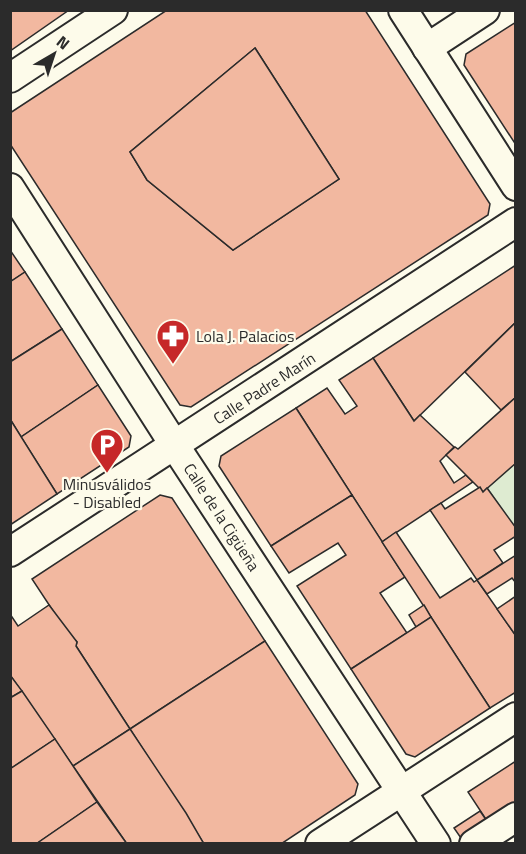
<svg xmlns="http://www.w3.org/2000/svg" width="526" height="854" font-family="'Titillium Web',sans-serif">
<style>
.green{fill:#deebd1;stroke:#74746e;stroke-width:1.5}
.building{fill:#f2b8a0;stroke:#2b2b2b;stroke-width:1.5;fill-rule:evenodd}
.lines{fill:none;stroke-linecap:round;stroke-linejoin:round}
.minor-casing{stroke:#2b2b2b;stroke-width:32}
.minor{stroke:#fdfbea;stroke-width:28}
.labels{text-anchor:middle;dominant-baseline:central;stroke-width:4.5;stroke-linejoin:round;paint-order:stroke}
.poi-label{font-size:16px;fill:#2b2b2b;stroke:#fdfbea;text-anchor:start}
.street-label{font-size:16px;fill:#2b2b2b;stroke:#fdfbea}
</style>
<rect width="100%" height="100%" fill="#fdfbea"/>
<path class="green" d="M515,463V528L487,488Z"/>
<g class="building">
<path d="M10,10H69L10,51Z"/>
<path d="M167,10H365L490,204L488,215L191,407L180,405L10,144V113ZM255,48L339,179L233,250L147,180L130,152Z"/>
<path d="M516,22V145L464,65L466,54Z"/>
<path d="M255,48L339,179L233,250L147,180L130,152Z"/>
<path d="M10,250L25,272L10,282Z"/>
<path d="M516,265V322L414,421L373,358Z"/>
<path d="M25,272L62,329L10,362V282Z"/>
<path d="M516,322V397L501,410L465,372Z"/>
<path d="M62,329L98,385L21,437L10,419V362Z"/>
<path d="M373,358L414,421L420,415L454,447L440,461L454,483L466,475L473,482L382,542L296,408L327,388L345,414L357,406L339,380Z"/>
<path d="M98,385L131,436L129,447L57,494L21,437Z"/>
<path d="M516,397V463L483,492L446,455L455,447L458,449Z"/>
<path d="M296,408L352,495L271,546L219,466L221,456Z"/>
<path d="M10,419L57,494L10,525Z"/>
<path d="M480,487L483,492L487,488L516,528V536L494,550L503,563L477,580L430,510L441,503L445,509Z"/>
<path d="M160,495L172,498L265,641L130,729L76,646L77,642L65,629L32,579Z"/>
<path d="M352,495L405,577L380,593L407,633L351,669L297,586L346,555L338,543L289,573L271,546Z"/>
<path d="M396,532L440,598L471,578L474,582L477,580L516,636V692L490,708L382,542Z"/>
<path d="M516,555V583L512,578L487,594L477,580Z"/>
<path d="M516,596V636L497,609Z"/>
<path d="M49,605L77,642L76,646L130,729L73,766L10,675V614L18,626Z"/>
<path d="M424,605L431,617L416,627L409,615Z"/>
<path d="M431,617L490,708L415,757L406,754L351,669Z"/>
<path d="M265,641L358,784L355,795L281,844H204L130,729Z"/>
<path d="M10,675L22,691L10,698Z"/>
<path d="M22,691L55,739L10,769V698Z"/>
<path d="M130,729L186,813L204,844H127L73,766Z"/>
<path d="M55,739L97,802L36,844H10V769Z"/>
<path d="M516,761V802L489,824L468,792Z"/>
<path d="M97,802L127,844H36Z"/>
<path d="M480,811L489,824L463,841L454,828Z"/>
</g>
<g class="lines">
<g class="minor-casing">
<g id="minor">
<path d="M403,10L516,186"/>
<path d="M427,48L485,10"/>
<path d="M10,78L113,10"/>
<path d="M10,188L175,446L436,844"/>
<path d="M10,552L516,222"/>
<path d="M320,844L516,717"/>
<path d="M474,844L516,817"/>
</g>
</g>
<use href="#minor" class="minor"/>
</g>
<defs>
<g id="pharmacy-pin" transform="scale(1.725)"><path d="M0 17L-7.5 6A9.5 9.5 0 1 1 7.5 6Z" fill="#c62828" stroke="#fdfbea"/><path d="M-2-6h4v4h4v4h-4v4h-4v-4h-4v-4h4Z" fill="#fff"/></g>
<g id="parking-pin" transform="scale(1.725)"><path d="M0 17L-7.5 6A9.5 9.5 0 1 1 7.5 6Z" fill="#c62828" stroke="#fdfbea"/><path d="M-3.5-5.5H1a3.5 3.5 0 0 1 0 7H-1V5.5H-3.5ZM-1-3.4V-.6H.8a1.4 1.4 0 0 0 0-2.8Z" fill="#fff"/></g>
</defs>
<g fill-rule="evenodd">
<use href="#pharmacy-pin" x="173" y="336"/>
<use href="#parking-pin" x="107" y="445"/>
</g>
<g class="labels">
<g class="poi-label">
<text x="196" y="336">Lola J. Palacios</text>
<text x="107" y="484" text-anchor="middle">Minusválidos<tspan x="107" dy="18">- Disabled</tspan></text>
</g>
<g class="street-label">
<text transform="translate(264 388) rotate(-33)">Calle Padre Marín</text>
<text transform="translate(222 517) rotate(57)">Calle de la Cigüeña</text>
</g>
</g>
<rect width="526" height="854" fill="none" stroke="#2b2b2b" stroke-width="24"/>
<g transform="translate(54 54) rotate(39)" stroke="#fdfbea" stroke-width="4.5" paint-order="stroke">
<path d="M0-4.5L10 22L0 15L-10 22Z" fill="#2b2b2b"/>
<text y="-9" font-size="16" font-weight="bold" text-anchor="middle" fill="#2b2b2b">N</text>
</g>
</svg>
